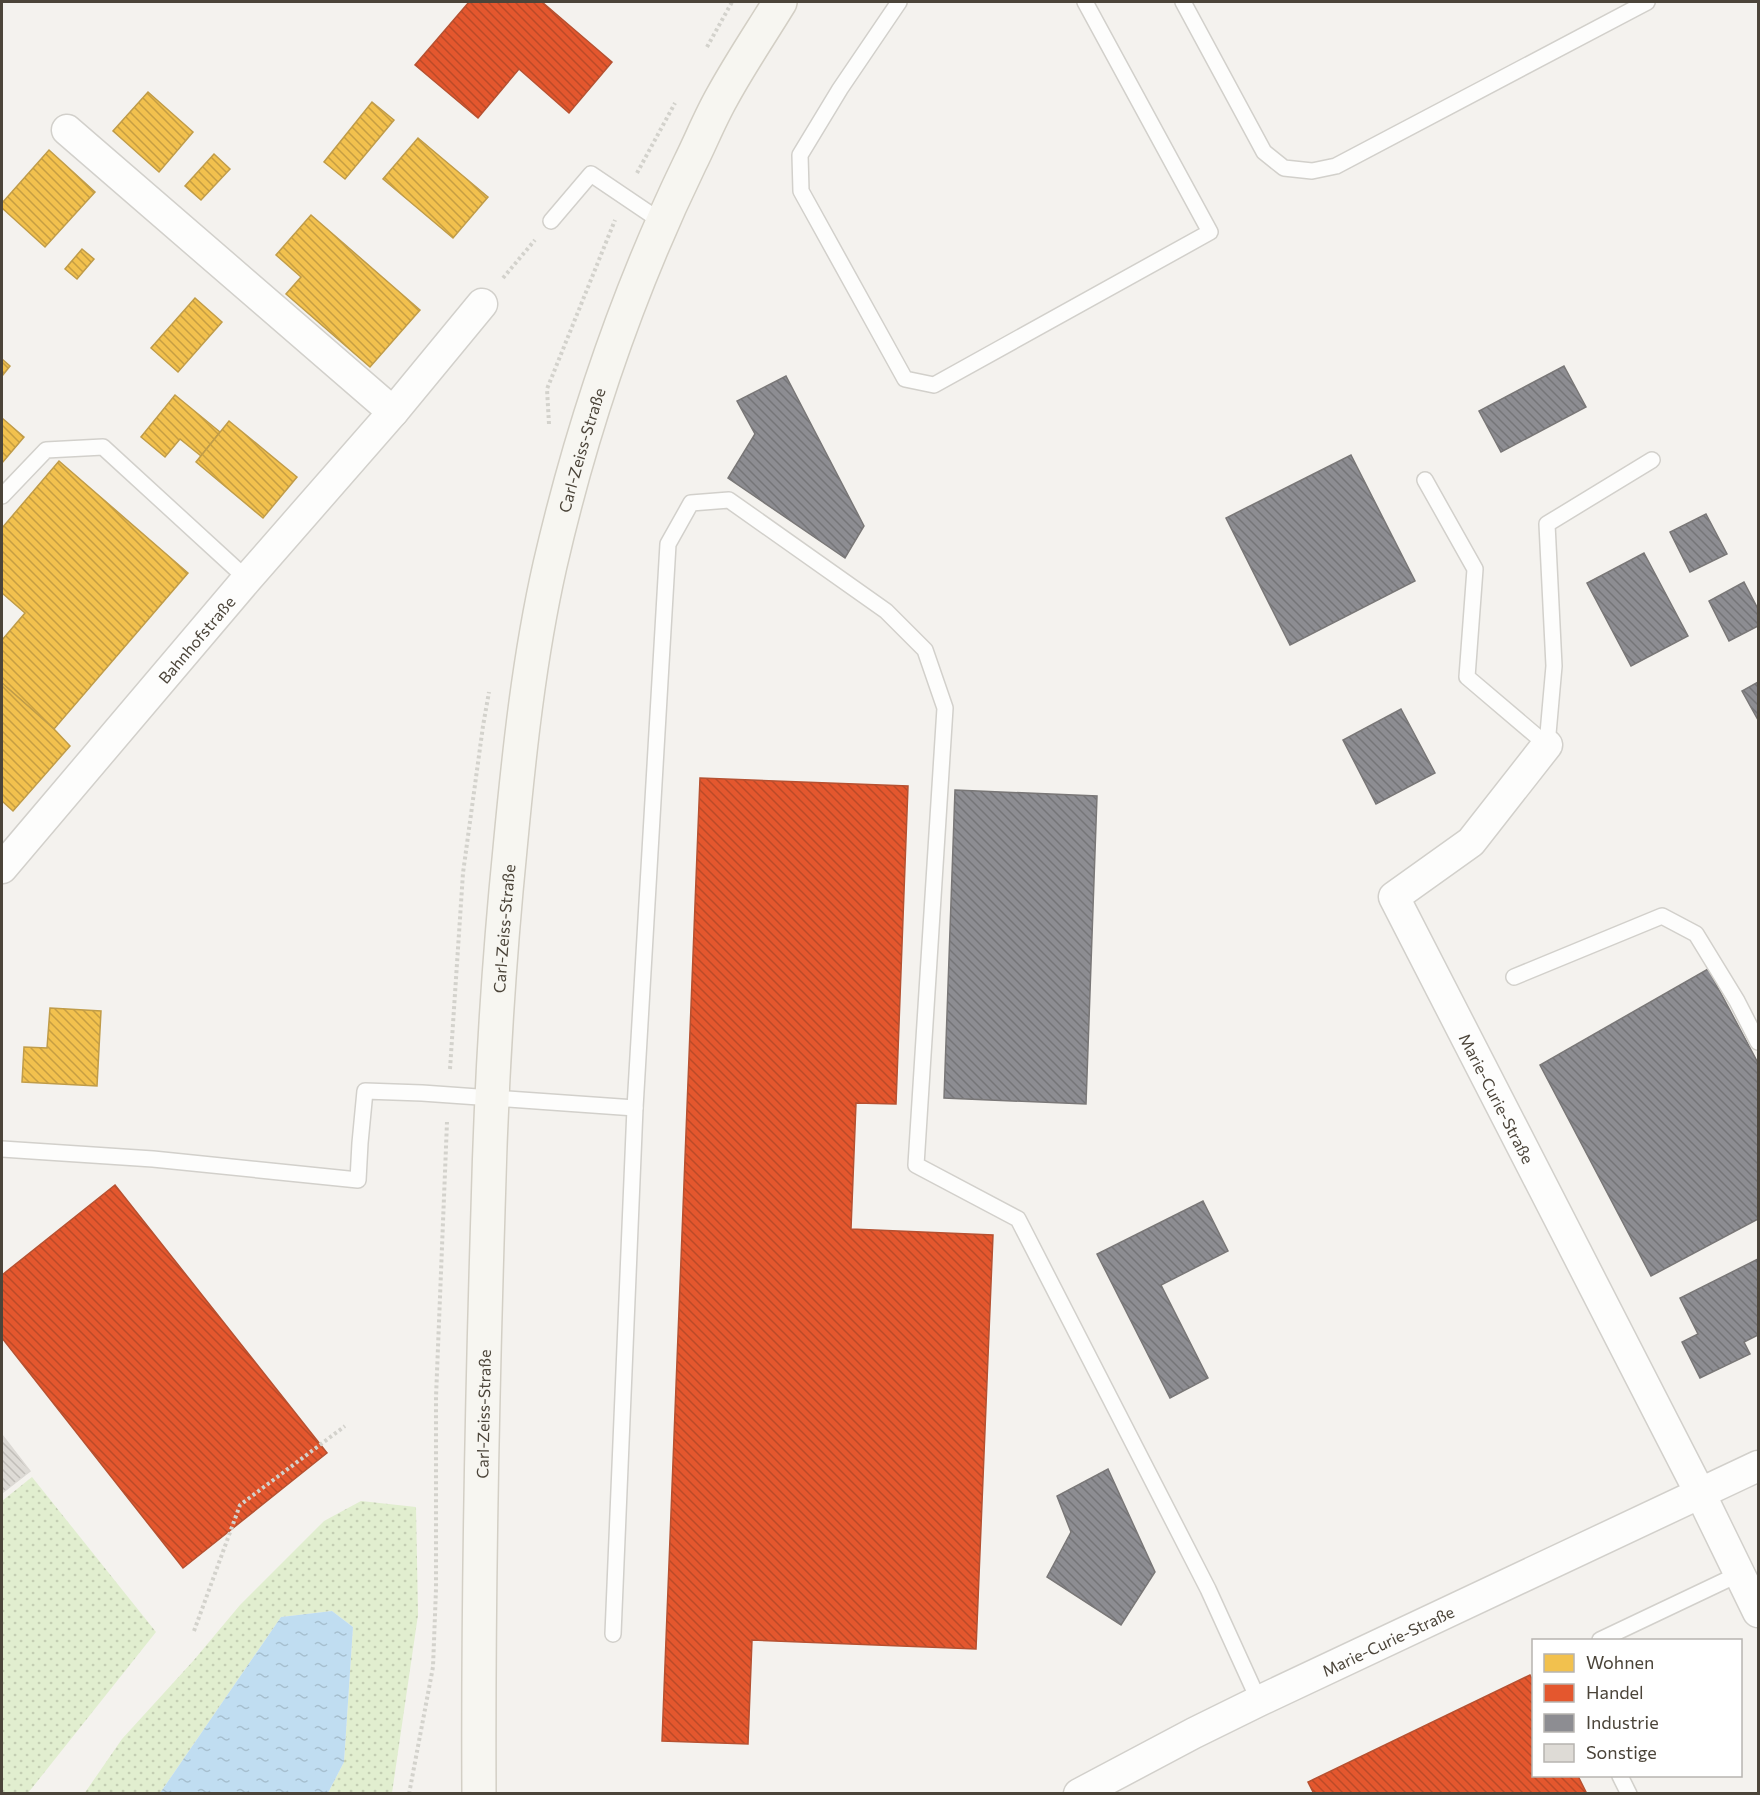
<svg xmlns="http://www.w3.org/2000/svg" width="1760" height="1795" font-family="Commissioner,sans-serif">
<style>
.green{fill:url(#green-dots)}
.water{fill:url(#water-ripples)}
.homes{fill:url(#homes-back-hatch);stroke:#c09c48;stroke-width:1.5}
.shops{fill:url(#shops-back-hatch);stroke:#b65131;stroke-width:1.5}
.industry{fill:url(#industry-back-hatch);stroke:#797777;stroke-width:1.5}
.building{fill:url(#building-back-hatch);stroke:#dcd9d4;stroke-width:1.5}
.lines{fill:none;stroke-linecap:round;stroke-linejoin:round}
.lane-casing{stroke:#d2d0cb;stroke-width:18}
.street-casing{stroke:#d2d0cb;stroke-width:33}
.secondary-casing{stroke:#d3cfc5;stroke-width:36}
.path{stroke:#d3d2cc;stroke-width:4;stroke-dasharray:3 3;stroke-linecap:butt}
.lane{stroke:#fdfdfc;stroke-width:15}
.street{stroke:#fdfdfc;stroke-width:30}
.secondary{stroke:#f7f6f1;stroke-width:33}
.labels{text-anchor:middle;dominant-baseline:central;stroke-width:6;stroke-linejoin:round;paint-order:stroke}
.street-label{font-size:16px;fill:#4b4439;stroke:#fff}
</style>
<defs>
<pattern id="green-dots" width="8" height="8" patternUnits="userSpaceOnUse" patternTransform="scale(1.5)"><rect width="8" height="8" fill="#e1eecf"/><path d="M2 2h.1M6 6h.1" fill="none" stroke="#c3cdb2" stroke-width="1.8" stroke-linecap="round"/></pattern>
<pattern id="water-ripples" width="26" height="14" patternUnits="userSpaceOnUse" patternTransform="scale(1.5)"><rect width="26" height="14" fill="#c0ddf1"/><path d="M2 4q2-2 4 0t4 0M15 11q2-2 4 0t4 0" fill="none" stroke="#a6bfcf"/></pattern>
<pattern id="homes-back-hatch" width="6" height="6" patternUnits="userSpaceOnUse" patternTransform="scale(1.5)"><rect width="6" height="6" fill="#f2c14e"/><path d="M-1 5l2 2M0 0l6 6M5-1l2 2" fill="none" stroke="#c69e42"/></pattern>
<pattern id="shops-back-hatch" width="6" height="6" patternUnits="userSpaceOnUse" patternTransform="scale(1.5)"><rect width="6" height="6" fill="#e4572e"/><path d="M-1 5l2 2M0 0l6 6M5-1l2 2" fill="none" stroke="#bb4a28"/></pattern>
<pattern id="industry-back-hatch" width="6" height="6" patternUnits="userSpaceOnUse" patternTransform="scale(1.5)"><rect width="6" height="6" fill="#8d8d92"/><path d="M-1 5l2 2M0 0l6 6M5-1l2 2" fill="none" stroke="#757578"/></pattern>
<pattern id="building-back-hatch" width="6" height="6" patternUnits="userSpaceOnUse" patternTransform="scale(1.5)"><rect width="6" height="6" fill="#dedbd6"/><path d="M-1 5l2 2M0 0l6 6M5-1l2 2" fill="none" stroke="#c0bdb8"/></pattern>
</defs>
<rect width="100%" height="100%" fill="#f4f2ee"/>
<g class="green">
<path d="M32,1477L156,1632L28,1793H2V1501Z"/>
<path d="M361,1501L416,1507L418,1615L392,1793H328L344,1762L353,1627L332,1611L281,1617L160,1793L84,1794L122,1739L194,1660L240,1605L324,1521Z"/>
</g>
<path class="water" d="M332,1611L353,1627L344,1762L328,1793H160L281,1617Z"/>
<g class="homes">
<path d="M148,92L193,132L159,172L113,131Z"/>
<path d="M372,102L394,120L345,179L324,162Z"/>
<path d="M418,138L488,197L453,238L383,179Z"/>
<path d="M49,150L95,192L45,247L2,208V203Z"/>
<path d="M214,154L230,169L201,200L185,186Z"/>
<path d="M311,215L420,310L370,367L286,294L301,277L276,255Z"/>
<path d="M82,249L94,259L77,279L65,269Z"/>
<path d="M195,298L222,322L178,372L151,348Z"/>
<path d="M2,359L10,366L2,376Z"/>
<path d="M175,395L220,432L201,456L180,439L165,457L141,437Z"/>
<path d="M2,418L24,437L2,463Z"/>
<path d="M229,421L297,477L263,518L196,462Z"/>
<path d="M59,461L188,573L54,729L2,683V640L25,613L2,593V528Z"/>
<path d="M2,683L54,729L70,746L13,811L2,801Z"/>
<path d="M50,1008L101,1011L97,1086L22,1082L24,1047L47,1048Z"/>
</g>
<g class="shops">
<path d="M469,2H542L612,62L569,113L519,69L478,118L415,65Z"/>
<path d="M700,778L908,786L896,1104L856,1103L851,1229L993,1235L976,1649L752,1640L748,1744L662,1741Z"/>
<path d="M115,1185L327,1453L183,1568L2,1338V1275Z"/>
<path d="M1530,1675L1534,1683V1776H1578L1587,1794H1314L1308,1782Z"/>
</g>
<g class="industry">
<path d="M1564,366L1586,407L1501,452L1479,411Z"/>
<path d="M786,376L864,526L845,558L728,478L755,434L737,401Z"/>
<path d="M1351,455L1415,581L1290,645L1226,518Z"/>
<path d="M1706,514L1727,554L1690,572L1670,532Z"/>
<path d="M1644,553L1688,636L1631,666L1587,583Z"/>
<path d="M1744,582L1758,609V626L1729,641L1709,601Z"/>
<path d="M1758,682V720L1742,691Z"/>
<path d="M1401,709L1435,773L1376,804L1343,740Z"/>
<path d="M955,790L1097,796L1086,1104L944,1098Z"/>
<path d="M1708,969L1758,1063V1219L1651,1276L1540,1065Z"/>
<path d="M1203,1201L1228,1251L1161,1285L1208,1378L1170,1398L1097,1254Z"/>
<path d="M1758,1259V1335L1744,1342L1750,1354L1700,1378L1682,1342L1698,1334L1680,1298Z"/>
<path d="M1108,1469L1155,1572L1121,1625L1047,1577L1071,1532L1057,1496Z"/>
</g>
<path class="building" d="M2,1435L30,1471L2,1493Z"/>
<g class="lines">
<g class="lane-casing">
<g id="lane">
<path d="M899,2L840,89L800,155L801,191L905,379L934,385L1210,232L1085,2"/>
<path d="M1183,2L1264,152L1284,168L1312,171L1336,166L1647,2"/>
<path d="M551,221L591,174L662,222"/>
<path d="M1425,480L1475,569L1467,677L1547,745"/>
<path d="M2,496L46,450L103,447L247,579"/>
<path d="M1547,745L1554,666L1547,524L1652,460"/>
<path d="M1514,977L1662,916L1696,934L1737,1001L1758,1042"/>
<path d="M2,1149L153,1159L358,1180L360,1143L365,1091L422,1093L635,1108"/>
<path d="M613,1634L635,1108L668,544L691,503L729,500L886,611L925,650L945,708L916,1165L1018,1219L1208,1589L1259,1701"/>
<path d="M1600,1640L1739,1574"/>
<path d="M1620,1776L1629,1794"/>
</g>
</g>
<g class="street-casing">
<g id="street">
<path d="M67,130L393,412"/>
<path id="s1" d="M1547,745L1471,842L1394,897L1700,1493L1758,1612"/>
<path id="s2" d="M2,868L247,579L393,412L482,304"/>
<path id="s3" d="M1079,1794L1194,1733L1259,1701L1758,1466"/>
</g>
</g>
<g class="secondary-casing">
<g id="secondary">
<path id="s4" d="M479,1794C478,1599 482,1404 488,1210C491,1089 498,969 510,849C519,754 529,658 550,565C582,426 628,291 690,163C701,141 710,118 722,97C740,64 761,33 780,2"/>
</g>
</g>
<g class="path">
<path d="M707,47L732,2"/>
<path d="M637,173L675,103"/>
<path d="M503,278L535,240"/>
<path d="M549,424L547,389L615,220"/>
<path d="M450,1069L463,873L483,726L489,692"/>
<path d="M194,1631L240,1505L345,1426"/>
<path d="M409,1794L433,1667L436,1589V1397L447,1122"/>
</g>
<use href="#lane" class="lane"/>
<use href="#street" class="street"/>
<use href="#secondary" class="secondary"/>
</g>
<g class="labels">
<g class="street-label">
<text stroke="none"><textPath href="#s4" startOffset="1352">Carl-Zeiss-Straße</textPath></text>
<text stroke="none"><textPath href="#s2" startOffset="300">Bahnhofstraße</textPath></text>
<text stroke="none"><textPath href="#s4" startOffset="866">Carl-Zeiss-Straße</textPath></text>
<text stroke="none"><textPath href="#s1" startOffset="444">Marie-Curie-Straße</textPath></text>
<text stroke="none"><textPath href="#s4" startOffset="380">Carl-Zeiss-Straße</textPath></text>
<text stroke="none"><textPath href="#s3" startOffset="345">Marie-Curie-Straße</textPath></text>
</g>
</g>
<rect width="1760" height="1795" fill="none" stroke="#4b4439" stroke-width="6"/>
<rect x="1532" y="1639" width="210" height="138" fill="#ffffff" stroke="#b7b4b0" stroke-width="1.5"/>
<rect x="1544" y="1654" width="30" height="18" fill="#f2c14e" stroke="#b7b4b0" stroke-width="1.5"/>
<text x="1586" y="1669" font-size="18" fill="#4b4439">Wohnen</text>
<rect x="1544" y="1684" width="30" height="18" fill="#e4572e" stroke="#b7b4b0" stroke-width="1.5"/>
<text x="1586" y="1699" font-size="18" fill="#4b4439">Handel</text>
<rect x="1544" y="1714" width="30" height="18" fill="#8d8d92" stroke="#b7b4b0" stroke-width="1.5"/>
<text x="1586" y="1729" font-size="18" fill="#4b4439">Industrie</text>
<rect x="1544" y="1744" width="30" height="18" fill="#dedbd6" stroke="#b7b4b0" stroke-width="1.5"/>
<text x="1586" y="1759" font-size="18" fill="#4b4439">Sonstige</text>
</svg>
